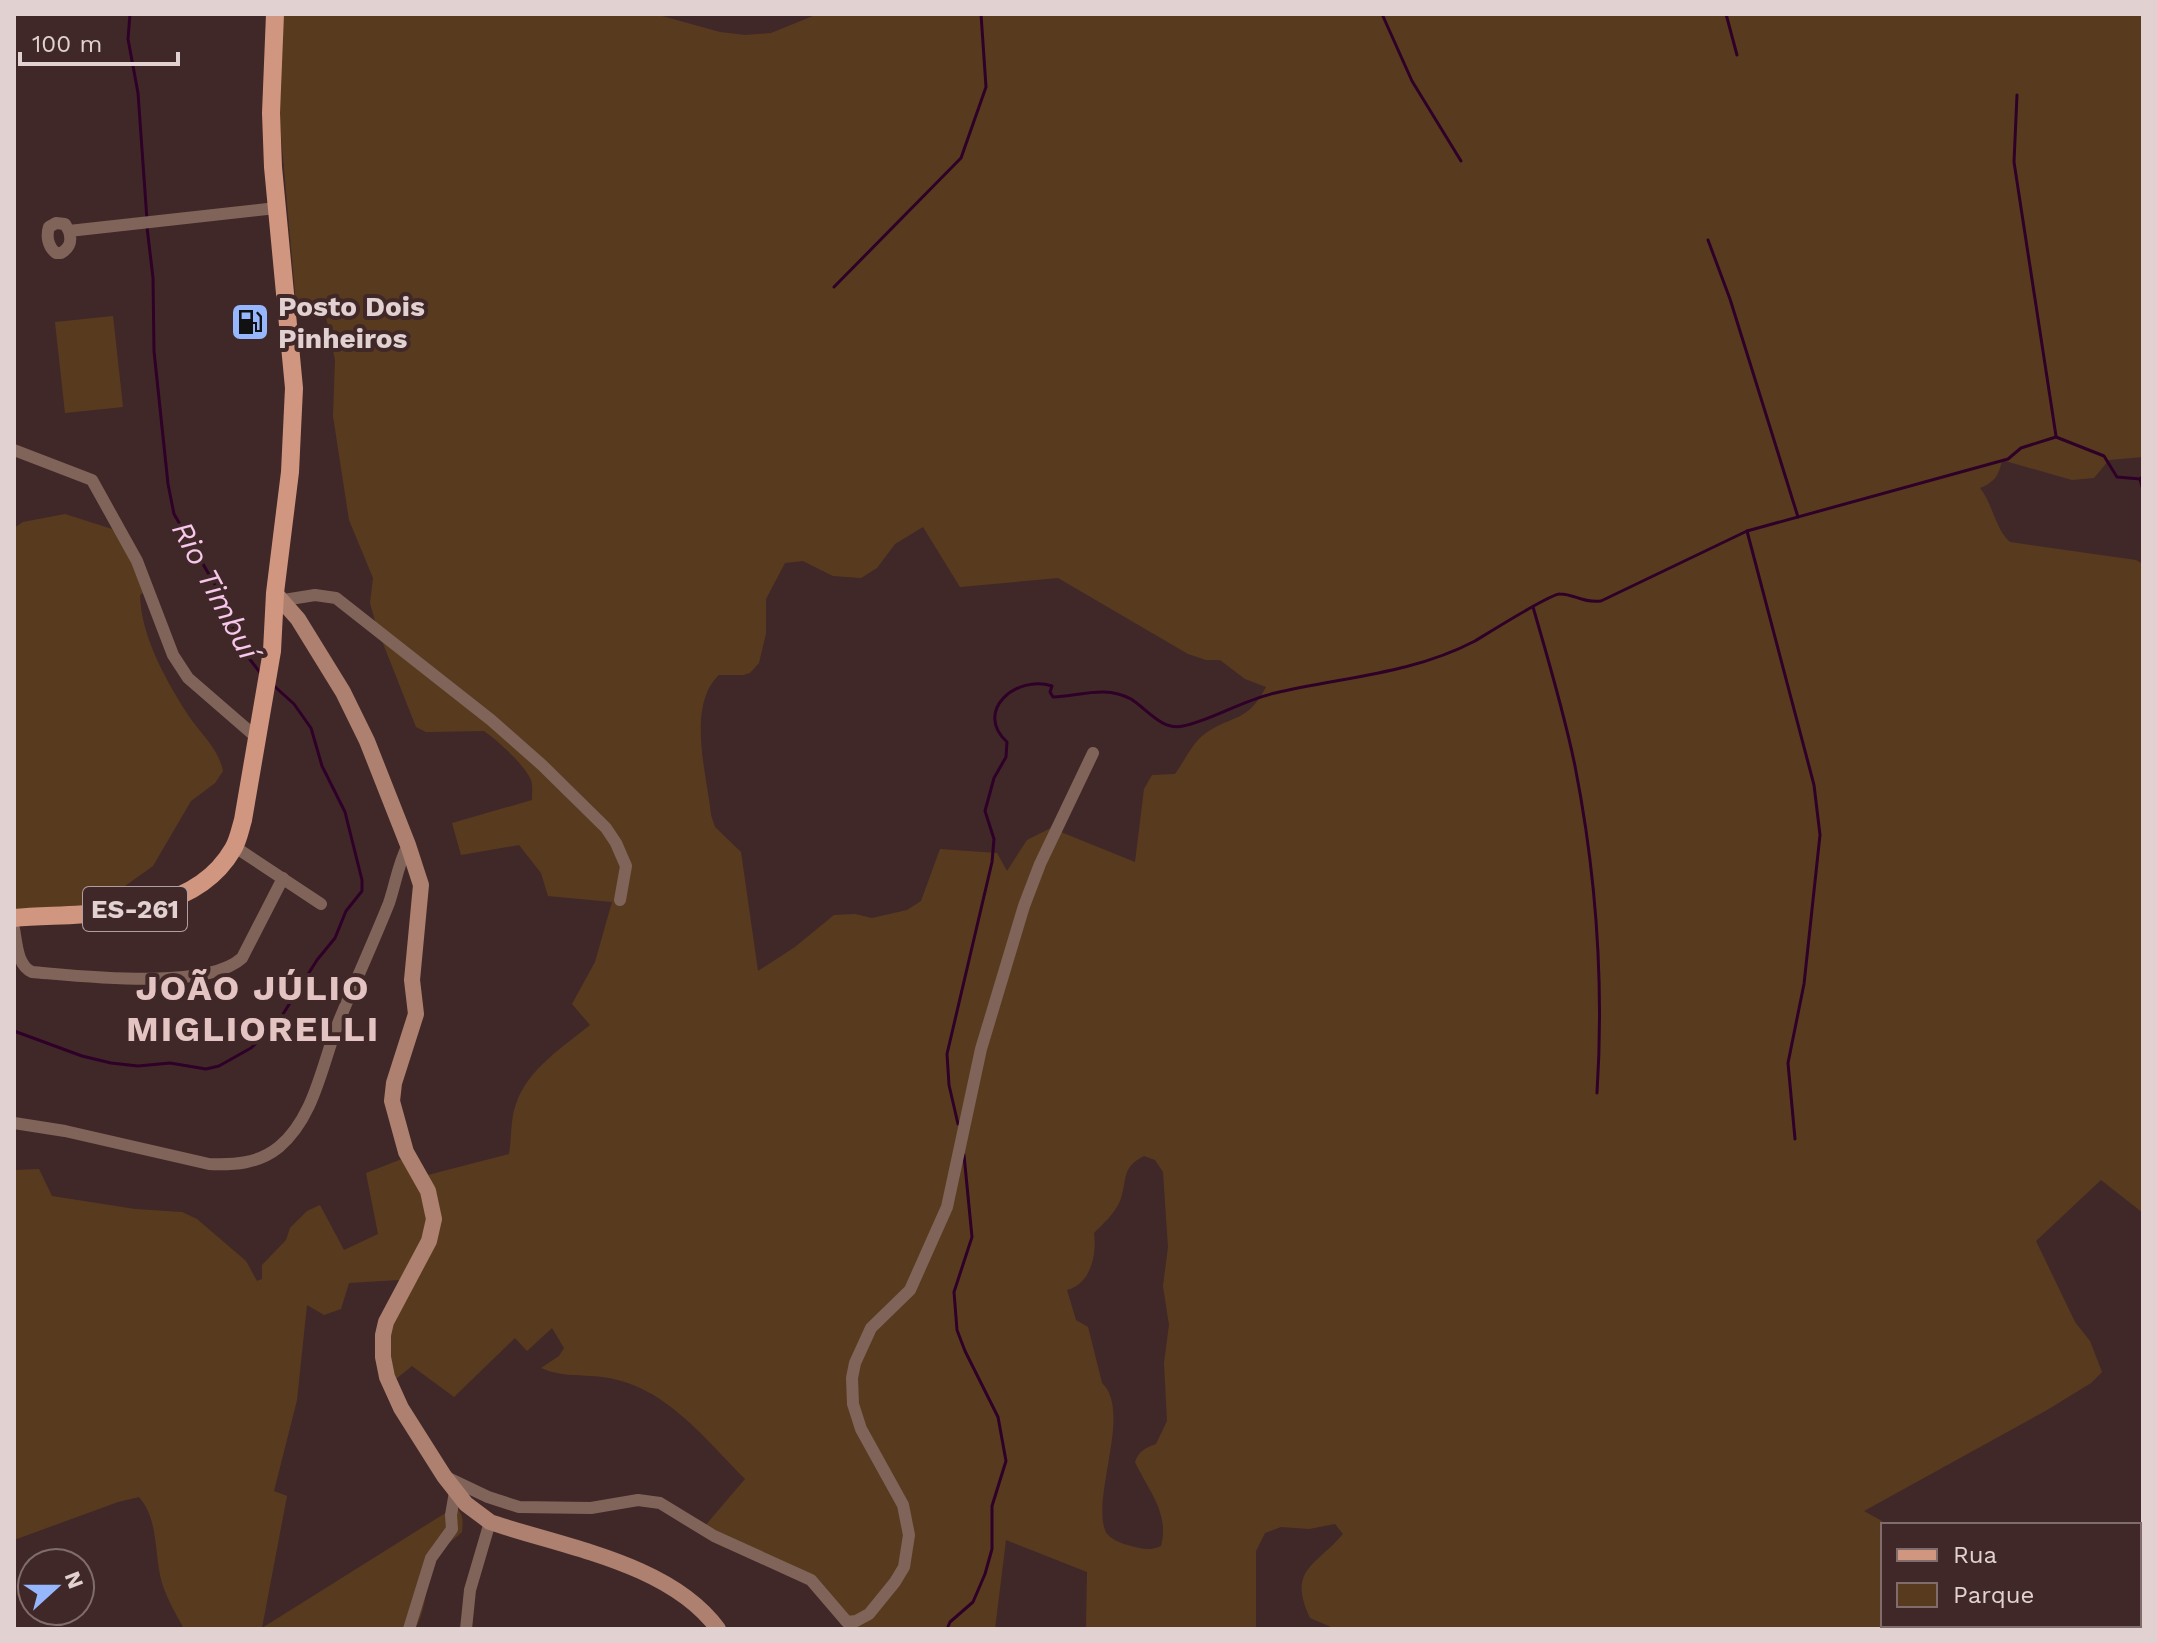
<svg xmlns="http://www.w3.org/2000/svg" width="2157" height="1643" font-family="'Work Sans',sans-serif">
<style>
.green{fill:#583b1e;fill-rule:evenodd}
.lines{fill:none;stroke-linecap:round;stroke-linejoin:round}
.stream{stroke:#2f0129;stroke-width:3}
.street{stroke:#806459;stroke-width:12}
.secondary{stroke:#ae806f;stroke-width:16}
.primary{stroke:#d19680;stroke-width:18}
.labels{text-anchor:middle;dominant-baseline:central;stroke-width:8;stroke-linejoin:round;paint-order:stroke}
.shield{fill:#402828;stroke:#b19e9e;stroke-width:2}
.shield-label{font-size:26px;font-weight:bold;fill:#e1d1d0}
.poi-label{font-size:28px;font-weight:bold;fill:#e1d1d0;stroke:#402828;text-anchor:start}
.water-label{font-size:30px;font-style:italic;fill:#f7c7ec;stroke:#402828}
.district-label{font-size:36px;font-weight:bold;letter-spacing:2px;fill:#e4c4c3;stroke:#402828}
</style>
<rect width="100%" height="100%" fill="#402828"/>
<g class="green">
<path d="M279,14H655L720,32L745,35L771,33L818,14H2143V457L2109,460L2094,478L2072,480L2002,460C1999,475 1995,482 1980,488C1993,504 1995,529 2010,542L2136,560L2143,564V1213L2101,1180L2036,1241L2075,1322L2090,1341L2102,1372L2091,1383L2047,1410L1864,1511L1889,1525H1883V1625H2083L2078,1629H1362L1331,1627L1310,1618C1287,1569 1316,1566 1343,1534L1335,1524L1309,1529L1281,1527L1265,1533L1256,1551V1629H1086L1087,1572L1006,1540L995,1629H847C818,1576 755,1555 704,1527L745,1479C707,1441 669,1391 614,1379C589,1373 566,1379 541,1368L559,1356L564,1348L552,1328L527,1351L515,1338L454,1397L412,1366L386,1387L381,1378L399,1280L349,1283L341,1309L324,1315L307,1305L297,1400L274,1491L287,1496L262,1628L455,1507C464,1514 463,1521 462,1532C455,1539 443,1546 438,1554C424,1576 429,1606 415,1629H184C176,1614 167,1599 162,1583C154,1555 159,1519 139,1497L118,1502L14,1540V1170L39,1169L52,1196L135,1209L182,1212L197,1219L246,1261L257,1281L262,1279V1265L286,1240L290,1228L307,1211L320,1205L344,1250L378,1234L366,1173L407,1157L424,1176L509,1154C512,1138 510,1120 516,1104C527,1070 564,1046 590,1025L572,1004L595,962L612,902L548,896L541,873L519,845L461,855L452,823L532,800C532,793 533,786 531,780C524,764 497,740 484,731L426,732L416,727L377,628L370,603L373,578L349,520L333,416L335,360L326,317L297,315L276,79ZM923,527L960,587L1058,578L1188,654L1206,660H1220L1245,679L1266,687C1247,723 1234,714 1206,733C1191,744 1186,759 1175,774L1152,775L1144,789L1135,862L1051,828L1027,840L1007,871L997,853L940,849L921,901L907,910L872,918L855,914L834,915L795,947L758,971L741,852L715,827L711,815C707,774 686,706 719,675H743L750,673L759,663L766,633V599L785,563L803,561L833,576L861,578L877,568L895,544ZM1144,1156L1155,1160L1163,1172L1168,1247L1163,1286L1169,1325L1164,1363L1167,1421L1156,1444C1145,1448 1139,1451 1135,1462C1148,1490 1170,1513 1161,1546C1150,1551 1143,1549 1131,1546C1123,1544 1108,1539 1105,1530C1092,1495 1132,1411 1102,1383L1088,1327L1076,1320L1067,1290C1091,1284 1097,1254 1094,1233C1103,1224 1115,1213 1120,1201C1128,1180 1120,1168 1144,1156Z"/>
<path d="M113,316L123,407L65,413L55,322Z"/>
<path d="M65,514L112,529L133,555L149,588L140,595C141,638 167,682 190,718C202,735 219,750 223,771L215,783L191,801L153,866L118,891L65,912L14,915V528L23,522Z"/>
</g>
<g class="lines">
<g class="stream">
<path d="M130,14L128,39L138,93L147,220"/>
<path d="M1382,14L1412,81L1461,161"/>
<path d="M1726,14L1737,55"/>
<path d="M2017,95L2014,162L2056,436"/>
<path d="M147,227L153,278L154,351L168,484L174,514L218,590L233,628L248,657L262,675"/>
<path d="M1708,240L1730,299L1798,517"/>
<path d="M834,287L961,158L986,87L981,14"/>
<path d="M2140,479L2143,490"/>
<path d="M1747,531L1814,785L1820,835L1804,984L1788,1063L1795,1139"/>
<path d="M1533,607C1548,659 1564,712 1575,766C1596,873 1604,984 1597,1093"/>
<path d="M14,1031L82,1056L111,1063L138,1066L170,1063L206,1069L219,1066L251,1048L278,1022L317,960L335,938L346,911L362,891V880L345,812L322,766L311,728L294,704L273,685"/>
<path d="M958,1124L949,1085L947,1054L992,862L994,839L985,811L994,778L1006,757L1007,742C973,711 1017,674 1052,686L1050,692L1053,697C1080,696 1105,685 1131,699C1147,709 1162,731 1183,726C1212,720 1243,700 1275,693C1343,677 1412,674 1475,641C1488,633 1552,593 1560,594C1575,594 1581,603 1601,601L1747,531L2008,459L2021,448L2056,437L2104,456L2117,477L2140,479L2143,476"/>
<path d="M2139,1554L2143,1550"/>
<path d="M2139,1621L2141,1629"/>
<path d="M947,1629L950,1622L973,1602L985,1574L992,1549V1506L1006,1461L998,1417L965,1351L957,1330L954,1292L972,1237L964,1155"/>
<path d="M1897,1629L1935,1625"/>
</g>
<g class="street">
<path d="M69,231C72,241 70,248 61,253H56C48,247 46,236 49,227L56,223L65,224L69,231L276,208"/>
<path d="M14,450L92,480L137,561L173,655L188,678L256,737"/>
<path d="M284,600L315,595L336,598L491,720L542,765L606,828L616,843L626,866L620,900"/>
<path d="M235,847L321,904"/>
<path d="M14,929C17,944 17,965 32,972C81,976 206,991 242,958L283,878"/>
<path d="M14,1123L65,1131L209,1164C234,1165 258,1164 279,1147C315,1117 322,1063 339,1021C355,982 373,943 389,903C396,882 398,864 408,845"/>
<path d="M448,1478L488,1497L519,1507L591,1508L638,1500L660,1503L714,1536L811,1580L847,1622L856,1621L869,1614L895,1582L904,1567L909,1535L903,1505L861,1429L853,1404L852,1378L855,1363L871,1328L910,1290L947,1207L981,1049L1024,906L1040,864L1093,753"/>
<path d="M409,1629L431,1558L452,1529L451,1515L455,1492"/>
<path d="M466,1629L470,1590L490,1522"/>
</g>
<path class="secondary" d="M275,593L298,619L343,692L367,741L408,845L421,885L412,980L416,1014L394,1083L392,1101L406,1152L428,1191L434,1219L429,1241L386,1322L383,1335V1357L387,1377L401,1408L444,1476L466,1504L490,1522C563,1547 670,1563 718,1629"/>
<path class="primary" d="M14,918C87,912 191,922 233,849C238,841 240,830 243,820L272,651L275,593L290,472L294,388L273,167L271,113L275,14"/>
</g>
<defs>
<g id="fuel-square" transform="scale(2)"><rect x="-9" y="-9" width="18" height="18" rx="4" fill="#96b6fd" stroke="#402828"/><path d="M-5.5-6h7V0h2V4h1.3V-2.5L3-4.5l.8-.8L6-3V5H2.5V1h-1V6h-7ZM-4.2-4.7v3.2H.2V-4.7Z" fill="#111"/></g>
</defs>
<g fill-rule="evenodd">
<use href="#fuel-square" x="250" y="322"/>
</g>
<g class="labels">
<rect class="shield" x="83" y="887" width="104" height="44" rx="6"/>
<g class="shield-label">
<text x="135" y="909">ES-261</text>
</g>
<g class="poi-label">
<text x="278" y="306">Posto Dois<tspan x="278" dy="32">Pinheiros</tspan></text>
</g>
<g class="water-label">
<text transform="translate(216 590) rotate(62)">Rio Timbuí</text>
</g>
<g class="district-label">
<text x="253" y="988">JOÃO JÚLIO<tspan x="253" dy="41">MIGLIORELLI</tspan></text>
</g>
</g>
<rect width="2157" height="1643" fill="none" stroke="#e1d1d0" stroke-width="32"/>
<rect x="1881" y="1523" width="260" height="104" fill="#402828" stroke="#806c6b" stroke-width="2"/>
<rect x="1897" y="1549" width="40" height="12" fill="#d19680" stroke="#806c6b" stroke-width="2"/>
<text x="1953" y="1563" font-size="24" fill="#e1d1d0">Rua</text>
<rect x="1897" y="1583" width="40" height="24" fill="#583b1e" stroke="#806c6b" stroke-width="2"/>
<text x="1953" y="1603" font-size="24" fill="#e1d1d0">Parque</text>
<g transform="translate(56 1587) rotate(69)"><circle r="38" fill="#402828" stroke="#806c6b" stroke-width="2"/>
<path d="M0-6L14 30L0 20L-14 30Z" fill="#96b6fd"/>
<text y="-12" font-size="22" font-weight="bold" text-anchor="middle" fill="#e1d1d0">N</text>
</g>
<path d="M20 52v12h158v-12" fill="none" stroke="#e1d1d0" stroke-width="4"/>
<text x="32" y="52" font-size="24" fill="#e1d1d0" stroke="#402828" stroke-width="6" paint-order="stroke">100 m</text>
</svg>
